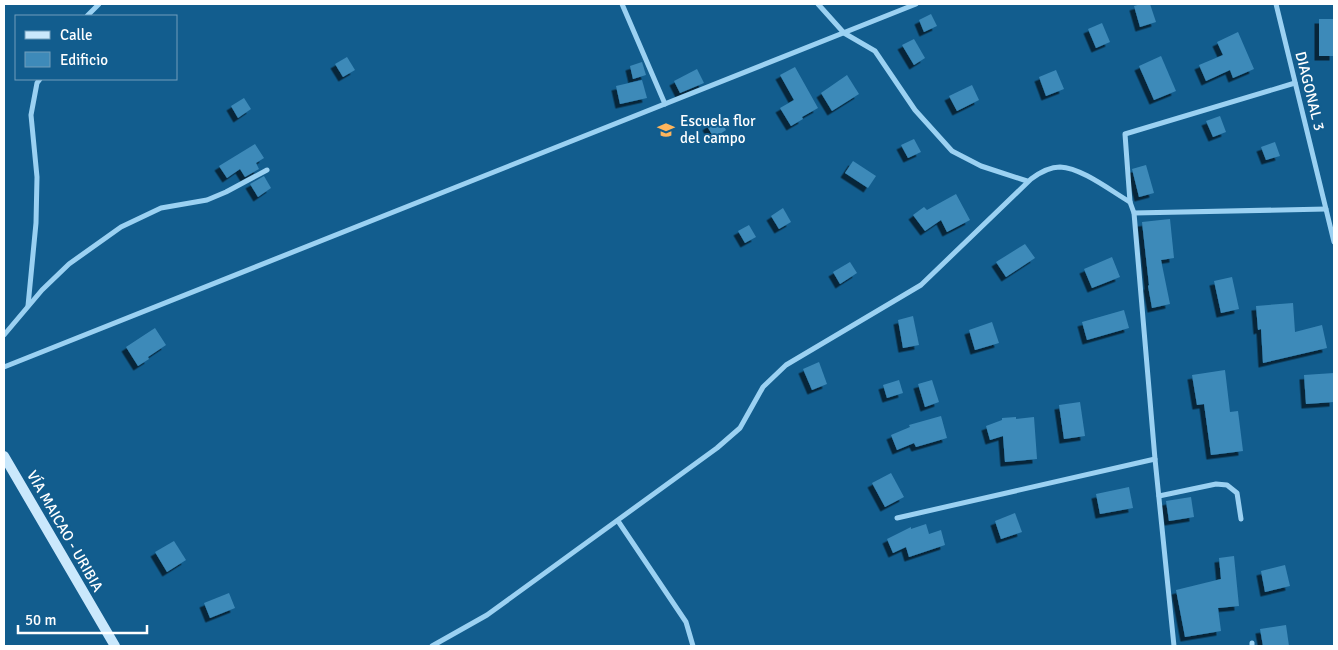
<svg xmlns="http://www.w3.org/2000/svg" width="1338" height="650" font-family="Signika,sans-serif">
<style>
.building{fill:#3e8ab9;filter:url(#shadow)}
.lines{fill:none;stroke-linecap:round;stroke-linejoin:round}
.street{stroke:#9bd1f2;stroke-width:5}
.secondary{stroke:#cae8fc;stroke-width:10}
.labels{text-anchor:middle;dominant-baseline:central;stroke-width:4;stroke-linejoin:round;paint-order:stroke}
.street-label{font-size:15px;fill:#fff;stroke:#125d8e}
.poi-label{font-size:15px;fill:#fff;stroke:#125d8e;text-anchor:start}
</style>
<defs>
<filter id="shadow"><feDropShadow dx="-4.5" dy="4.5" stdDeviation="0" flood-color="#0009"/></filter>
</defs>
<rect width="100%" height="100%" fill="#125d8e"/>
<g class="building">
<path d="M1141,4H1150L1156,22L1140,27L1134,6Z"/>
<path d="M931,14L937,26L924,32L919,20Z"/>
<rect x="1319" y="19" width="15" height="37"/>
<path d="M1102,23L1110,42L1096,48L1088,29Z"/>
<path d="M1238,32L1254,69L1233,78L1230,70L1206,81L1199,65L1223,55L1217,42Z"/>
<path d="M914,39L925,58L914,65L902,45Z"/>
<path d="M1161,56L1176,91L1154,100L1139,66Z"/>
<path d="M347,57L355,70L343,77L335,64Z"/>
<path d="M642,62L646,75L633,79L630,66Z"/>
<path d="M795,67L818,108L802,117L803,119L791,126L780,108L794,100L780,75Z"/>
<path d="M697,69L704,83L680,93L674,81Z"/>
<path d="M1056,70L1064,89L1046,96L1039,77Z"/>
<path d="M847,75L859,94L832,111L821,93Z"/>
<path d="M642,80L647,98L620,104L616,86Z"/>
<path d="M972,85L979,100L957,111L949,96Z"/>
<path d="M244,98L251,109L238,118L231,106Z"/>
<path d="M1220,116L1226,132L1213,137L1206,121Z"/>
<path d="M719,118L726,130L714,138L707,126Z"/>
<path d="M914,139L921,152L908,158L901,145Z"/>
<path d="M1275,142L1280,156L1266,160L1261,147Z"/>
<path d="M255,144L264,158L256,163L259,169L245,177L240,169L227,178L219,166Z"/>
<path d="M853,161L876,176L868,188L845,173Z"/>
<path d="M1146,165L1154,193L1139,197L1132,169Z"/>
<path d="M264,176L271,188L258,197L250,184Z"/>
<path d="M956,194L970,220L947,232L941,220L925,231L913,215L924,207L927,210Z"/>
<path d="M783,208L791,222L779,229L771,216Z"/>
<path d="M1170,219L1174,258L1161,260L1170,304L1152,308L1148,286L1149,285L1142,222Z"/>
<path d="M749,225L756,237L745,243L738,231Z"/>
<path d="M1025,244L1035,258L1006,277L996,262Z"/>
<path d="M1112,257L1120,277L1092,288L1084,269Z"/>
<path d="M850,262L857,273L840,284L833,272Z"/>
<path d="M1232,277L1239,309L1221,313L1214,281Z"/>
<path d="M1293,303L1295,332L1322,325L1327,348L1263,363L1261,329L1258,330L1256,306Z"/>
<path d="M1124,310L1129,328L1087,340L1082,322Z"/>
<path d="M913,316L919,345L903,348L898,320Z"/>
<path d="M992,322L999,343L975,350L969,330Z"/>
<path d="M155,328L166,345L148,357L149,359L138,366L126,347Z"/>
<path d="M819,362L827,384L812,390L803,369Z"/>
<path d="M1225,370L1230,412L1238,411L1243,451L1211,455L1204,404L1197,405L1192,375Z"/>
<path d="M1334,373V402L1306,404L1304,375Z"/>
<path d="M899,380L903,393L887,398L883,385Z"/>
<path d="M932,380L939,402L925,407L918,384Z"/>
<path d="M1080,402L1085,436L1064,439L1059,405Z"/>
<path d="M941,416L947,438L916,447L914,443L897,450L891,435L910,427L909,425Z"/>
<path d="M1016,417V419L1034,417L1037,459L1005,462L1003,436L990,440L986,426L1002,420V418Z"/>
<path d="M891,473L904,497L885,507L872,483Z"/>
<path d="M1129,487L1133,508L1100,514L1096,494Z"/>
<path d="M1191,497L1194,517L1169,521L1166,501Z"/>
<path d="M1015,513L1022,532L1001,539L995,521Z"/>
<path d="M926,524L929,534L941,530L945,545L909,557L906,547L893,553L887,539L911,527V529Z"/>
<path d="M174,541L186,560L167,572L155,552Z"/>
<path d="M1234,556L1239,606L1218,608L1221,631L1185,637L1176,590L1221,579L1219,558Z"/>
<path d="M1285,565L1290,586L1265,592L1261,571Z"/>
<path d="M229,593L235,608L210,618L204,603Z"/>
<path d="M1286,625L1289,646H1263L1260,629Z"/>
</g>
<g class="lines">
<g class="street">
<path d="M622,4L665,104"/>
<path d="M818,4L844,33L875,51L915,110L952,151L981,166L1027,181"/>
<path d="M1276,4L1334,242"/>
<path d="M87,16L99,4"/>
<path d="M1134,213L1326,209"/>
<path d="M28,306L36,223L37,177L31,115L37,83L40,79"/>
<path d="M4,335L42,290L69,264L121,227L161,208L207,200L226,192L267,170"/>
<path d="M4,367L916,4"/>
<path d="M1159,496L1216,484L1227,485L1237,493L1241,519"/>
<path d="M897,518L1155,459"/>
<path d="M618,521L686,622L693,646"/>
<path d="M1252,643V646"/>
<path d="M432,646L487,615L717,448L740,428L763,387L786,365L921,285L1031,179C1039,173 1049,167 1060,167C1082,168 1111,191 1130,202"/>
<path d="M1174,646L1155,459L1134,213L1130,202L1125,134L1295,83"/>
</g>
<path class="secondary" d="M4,456L115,646"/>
</g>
<defs>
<g id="school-bare" transform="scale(1.35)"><path d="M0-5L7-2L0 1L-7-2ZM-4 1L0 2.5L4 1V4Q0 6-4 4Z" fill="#ffb55c" stroke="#125d8e" stroke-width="2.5" paint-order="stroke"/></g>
</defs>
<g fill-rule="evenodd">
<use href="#school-bare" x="666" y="130"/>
</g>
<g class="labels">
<g class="street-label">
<text transform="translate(1310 91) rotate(76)">DIAGONAL 3</text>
<text transform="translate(65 531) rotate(60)">VÍA MAICAO - URIBIA</text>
</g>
<g class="poi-label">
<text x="680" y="121">Escuela flor<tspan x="680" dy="17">del campo</tspan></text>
</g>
</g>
<rect width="1338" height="650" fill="none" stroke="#ffffff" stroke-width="10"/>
<rect x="15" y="15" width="162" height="65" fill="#125d8e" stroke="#719ebb"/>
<rect x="25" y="31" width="25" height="8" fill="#cae8fc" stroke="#719ebb"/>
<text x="60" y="40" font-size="15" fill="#ffffff">Calle</text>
<rect x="25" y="52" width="25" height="15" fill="#3e8ab9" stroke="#719ebb"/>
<text x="60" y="65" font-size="15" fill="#ffffff">Edificio</text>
<path d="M18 625v8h129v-8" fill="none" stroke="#ffffff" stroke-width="2.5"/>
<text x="25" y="625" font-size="15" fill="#ffffff" stroke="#125d8e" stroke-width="4" paint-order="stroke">50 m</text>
</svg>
